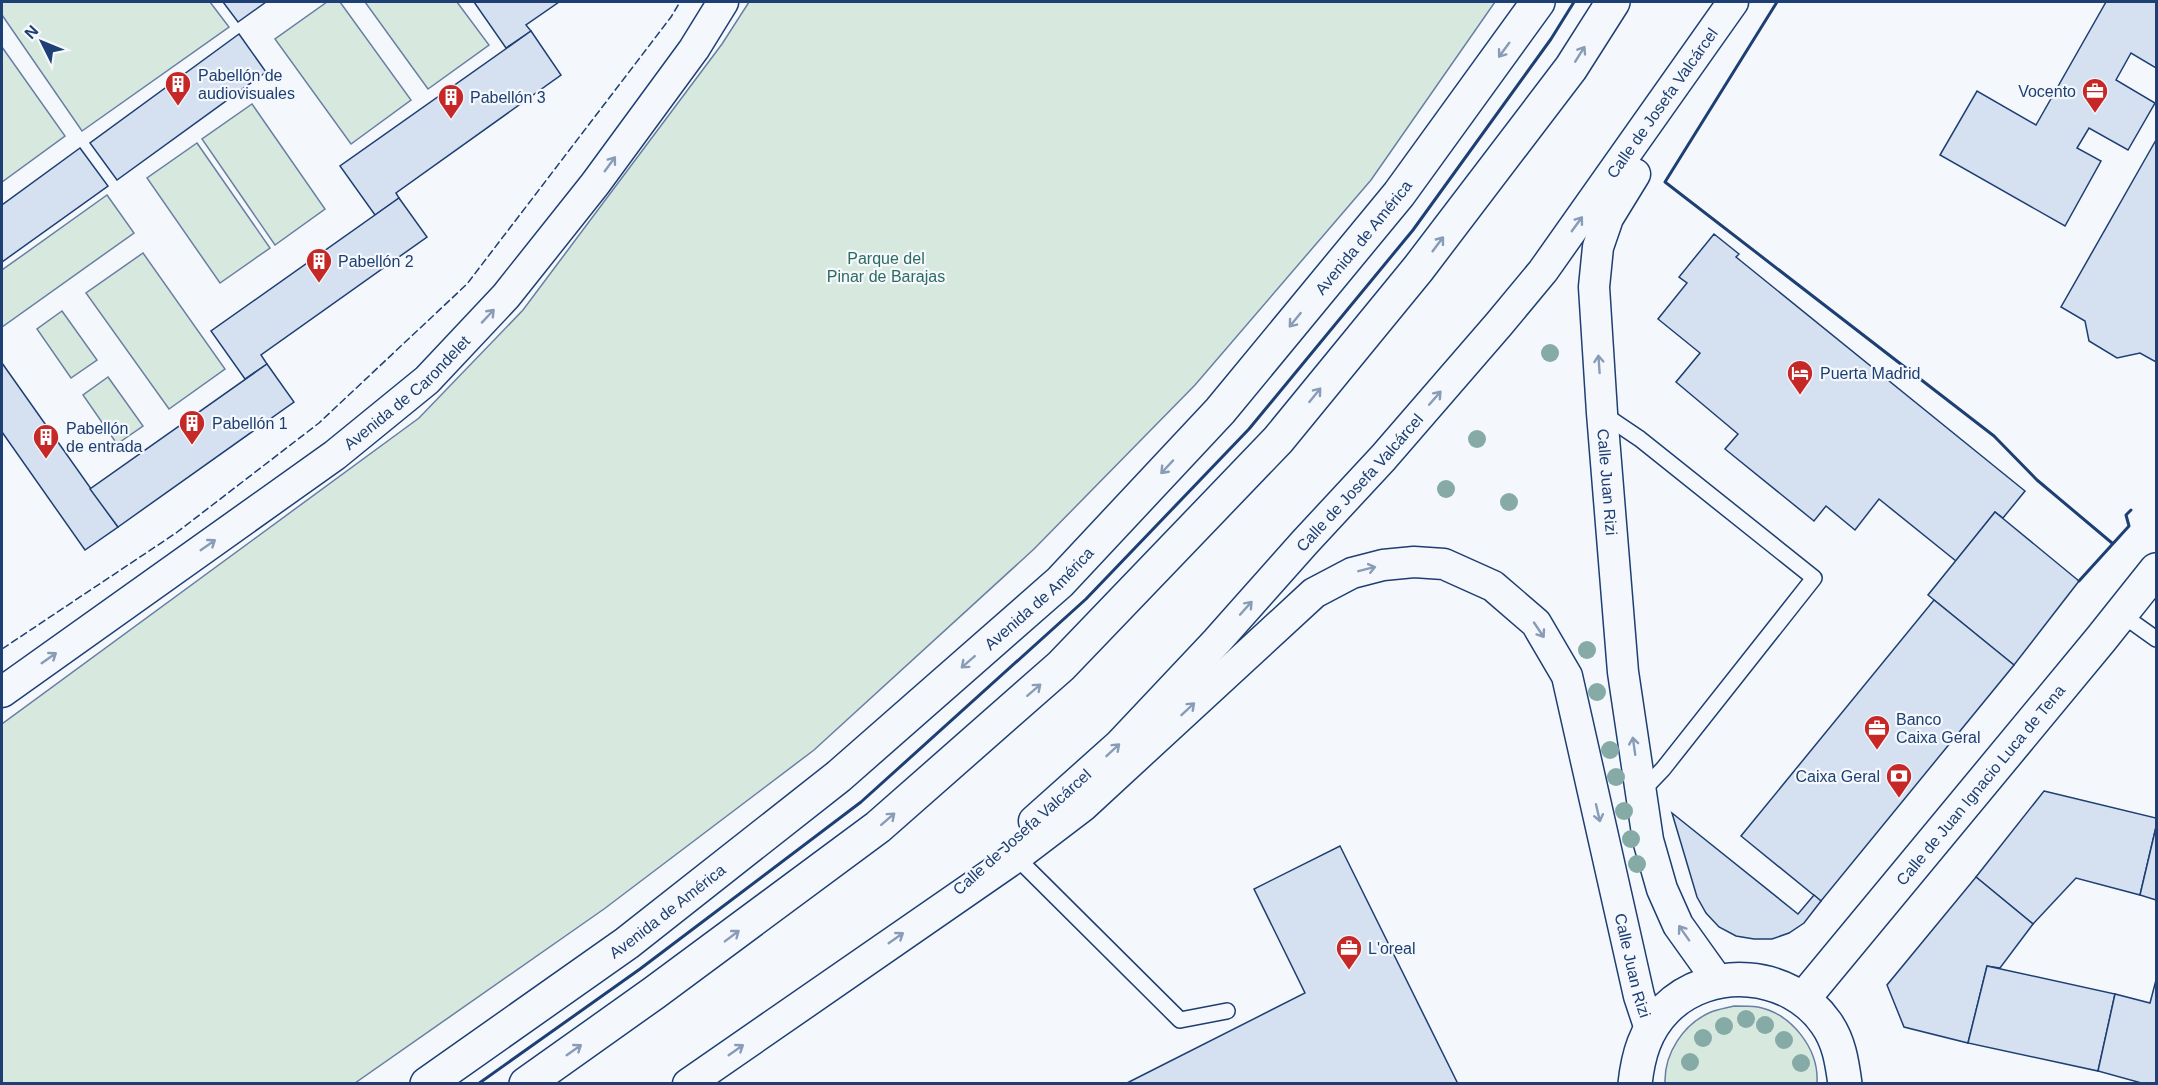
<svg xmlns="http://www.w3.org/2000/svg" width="2158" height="1085" font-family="Arial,sans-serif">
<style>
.green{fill:#d7e8df;stroke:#687fa3;stroke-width:1.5}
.building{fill:#d5e0f0;stroke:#1d3f73;stroke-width:1.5}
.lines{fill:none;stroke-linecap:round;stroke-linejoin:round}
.service-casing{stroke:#1d3f73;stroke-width:18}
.minor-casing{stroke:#1d3f73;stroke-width:33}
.tertiary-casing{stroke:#1d3f73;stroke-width:36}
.motorway-casing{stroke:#1d3f73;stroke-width:36}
.service{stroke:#f4f7fb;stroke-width:15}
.minor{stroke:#f4f7fb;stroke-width:30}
.tertiary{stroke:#f4f7fb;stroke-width:33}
.motorway{stroke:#f4f7fb;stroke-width:33}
.fence{stroke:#1d3f73;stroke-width:1.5;stroke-dasharray:8 3;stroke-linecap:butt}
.wall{stroke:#1d3f73;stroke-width:3}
.tree{fill:#86aba6}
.oneway{stroke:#889bb7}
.labels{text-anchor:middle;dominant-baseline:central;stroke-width:4.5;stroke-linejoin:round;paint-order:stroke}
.poi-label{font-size:16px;fill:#1d3f73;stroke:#f4f7fb;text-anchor:start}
.street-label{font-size:16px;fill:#1d3f73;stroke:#f4f7fb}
.park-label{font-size:16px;fill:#2c6c60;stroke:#f4f7fb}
</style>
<rect width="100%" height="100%" fill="#f4f7fb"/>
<g class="green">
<path d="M2,2H210L229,27L82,131L2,15Z"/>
<path d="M327,2H340L411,100L351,144L275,39Z"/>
<path d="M365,2H457L489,45L428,89Z"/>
<path d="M749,2H1495L1371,180L1195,385L1034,549L814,750L604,909L355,1083H2V724L419,418L523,310L722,44Z"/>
<path d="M2,47L65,136L2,182Z"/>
<path d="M252,104L325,209L275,245L202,139Z"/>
<path d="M197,143L270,248L220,283L147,178Z"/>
<path d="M107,195L134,233L2,327V270Z"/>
<path d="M143,253L225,369L169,409L86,293Z"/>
<path d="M62,311L97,360L71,378L37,329Z"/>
<path d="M108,377L143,426L117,444L83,395Z"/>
<path d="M1734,1006C1742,1006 1750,1006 1758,1007C1792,1014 1819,1049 1817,1083H1665C1664,1054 1683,1024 1711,1012C1718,1009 1726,1008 1734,1006Z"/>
</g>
<g class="building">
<path d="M223,2H266L238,22Z"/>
<path d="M474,2H559L526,25L531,31L506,48Z"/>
<path d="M2106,2H2156V68L2131,53L2116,80L2155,103L2128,150L2089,128L2077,148L2101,161L2065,226L1940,155L1977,91L2036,125Z"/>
<path d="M531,31L561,75L396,193L399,198L375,215L340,166Z"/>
<path d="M239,34L266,72L117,180L90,143Z"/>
<path d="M2156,140V362L2140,353L2117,358L2089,341L2085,321L2061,307Z"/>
<path d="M80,148L108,186L2,262V205Z"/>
<path d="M399,198L427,237L261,355L267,364L245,379L211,331Z"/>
<path d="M1714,234L1739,254L1736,257L2025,491L2003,518L1995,512L1956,561L1879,499L1855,530L1826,506L1814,521L1725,449L1738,434L1676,382L1700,353L1658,319L1687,283L1679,277Z"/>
<path d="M2,363L118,527L85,550L2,432Z"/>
<path d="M267,364L294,402L118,527L90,489Z"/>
<path d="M1995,512L2079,581L2014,665L1928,595Z"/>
<path d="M1934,600L2014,665L1821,901L1741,836Z"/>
<path d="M2044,791L2156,818V827L2140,895L2076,878L2033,924L1976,877Z"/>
<path d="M1672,813L1798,914L1814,895L1821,901L1804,923L1789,933L1772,939H1754L1736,936L1719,927L1706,913L1697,897Z"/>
<path d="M2156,827V900L2140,895Z"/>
<path d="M1340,846L1458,1084H1125L1305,993L1254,889Z"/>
<path d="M1976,877L2033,924L2000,968L1987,966L1968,1043L1904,1027L1887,985Z"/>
<path d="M1987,966L2115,994L2098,1071L1968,1043Z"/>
<path d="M2156,980V1084H2145L2098,1071L2115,994L2150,1003Z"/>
</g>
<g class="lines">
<g class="service-casing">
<g id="service">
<path d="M1603,414L1640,439L1814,578L1663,769L1641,792"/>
<path d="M2121,614L2156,639"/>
<path d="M1016,857L1180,1020L1227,1011"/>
</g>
</g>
<g class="minor-casing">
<g id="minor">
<path id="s1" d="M1635,174L1608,218L1598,247L1594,287L1602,413L1623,672L1648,840L1662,889L1678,925L1718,981"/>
<path id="s2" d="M2,692L335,455L427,380L506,296L595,184L694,49L723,2"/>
<path id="s3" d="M1034,821L1119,745L1217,641L1305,542L1383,458L1499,324L1543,271L1733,2"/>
<path id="s4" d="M688,1084L1016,857L1083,806L1314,593L1352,573L1383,565L1414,562L1444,564L1493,586L1536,623L1567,676L1639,996L1650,1029"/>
</g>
</g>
<g class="tertiary-casing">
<g id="tertiary">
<path id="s5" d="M1803,999L2101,639L2156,570"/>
<path d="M1635,1084C1638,1056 1645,1030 1666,1009C1710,965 1790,971 1826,1023C1839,1041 1842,1062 1845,1084"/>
</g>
</g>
<g class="motorway-casing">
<g id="motorway">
<path id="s6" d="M427,1084L627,943L839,776L1060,582L1220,411L1399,194L1538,2"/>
<path d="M526,1084L654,993L878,827L1061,666L1278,440L1418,269L1571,68L1613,2"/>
</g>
</g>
<use href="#service" class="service"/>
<use href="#minor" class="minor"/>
<use href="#tertiary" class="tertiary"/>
<use href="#motorway" class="motorway"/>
<path class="fence" d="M2,649L176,533L319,423L467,284L671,17L680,2"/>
<g class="wall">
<path d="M1777,2L1665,182L1994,436L2037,480L2112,543"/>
<path d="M2079,581L2129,526L2126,515L2131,510"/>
<path d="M478,1084L640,969L861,802L1086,599L1249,429L1413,230L1551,39L1574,2"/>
</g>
</g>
<g class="tree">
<circle cx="1550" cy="353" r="9"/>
<circle cx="1477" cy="439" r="9"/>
<circle cx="1446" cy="489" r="9"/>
<circle cx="1509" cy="502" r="9"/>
<circle cx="1587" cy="650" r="9"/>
<circle cx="1597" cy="692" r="9"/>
<circle cx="1610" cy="750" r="9"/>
<circle cx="1616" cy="777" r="9"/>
<circle cx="1624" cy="811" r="9"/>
<circle cx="1631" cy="839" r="9"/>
<circle cx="1637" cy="864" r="9"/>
<circle cx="1746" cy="1019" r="9"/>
<circle cx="1765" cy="1025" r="9"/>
<circle cx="1724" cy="1026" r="9"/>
<circle cx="1703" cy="1038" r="9"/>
<circle cx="1784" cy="1040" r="9"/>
<circle cx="1690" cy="1062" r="9"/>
<circle cx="1801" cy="1063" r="9"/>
</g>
<defs><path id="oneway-shaft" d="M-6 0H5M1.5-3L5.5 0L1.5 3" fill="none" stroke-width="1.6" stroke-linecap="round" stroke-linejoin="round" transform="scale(1.5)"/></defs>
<g class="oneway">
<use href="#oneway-shaft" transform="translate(1504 50) rotate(126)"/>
<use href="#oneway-shaft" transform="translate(1580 54) rotate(-58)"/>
<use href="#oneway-shaft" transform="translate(610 164) rotate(-54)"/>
<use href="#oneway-shaft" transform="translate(1577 224) rotate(-54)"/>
<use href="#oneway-shaft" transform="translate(1438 244) rotate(-53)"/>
<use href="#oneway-shaft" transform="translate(488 316) rotate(-47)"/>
<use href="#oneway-shaft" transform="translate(1295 320) rotate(129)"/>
<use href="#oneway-shaft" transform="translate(1599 364) rotate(-94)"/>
<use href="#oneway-shaft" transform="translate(1315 395) rotate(-51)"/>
<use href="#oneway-shaft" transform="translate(1435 398) rotate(-49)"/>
<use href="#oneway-shaft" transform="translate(1167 467) rotate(133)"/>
<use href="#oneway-shaft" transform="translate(208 545) rotate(-35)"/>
<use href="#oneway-shaft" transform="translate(1367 569) rotate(-14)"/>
<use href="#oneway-shaft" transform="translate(1246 608) rotate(-48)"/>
<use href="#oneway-shaft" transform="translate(1539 630) rotate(56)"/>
<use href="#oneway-shaft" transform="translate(49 658) rotate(-35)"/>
<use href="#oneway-shaft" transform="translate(968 662) rotate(139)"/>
<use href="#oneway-shaft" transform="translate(1034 690) rotate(-41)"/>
<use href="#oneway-shaft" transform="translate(1188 709) rotate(-43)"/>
<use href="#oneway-shaft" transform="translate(1634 746) rotate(-98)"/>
<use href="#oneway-shaft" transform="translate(1113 750) rotate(-43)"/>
<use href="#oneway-shaft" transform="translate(1598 813) rotate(77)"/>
<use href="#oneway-shaft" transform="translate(888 819) rotate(-41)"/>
<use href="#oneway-shaft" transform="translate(1684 933) rotate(-125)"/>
<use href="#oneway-shaft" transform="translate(732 936) rotate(-37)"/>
<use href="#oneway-shaft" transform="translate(896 938) rotate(-35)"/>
<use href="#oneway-shaft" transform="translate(574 1050) rotate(-35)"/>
<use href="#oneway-shaft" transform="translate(736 1050) rotate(-35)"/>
</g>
<defs>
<g id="building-pin" transform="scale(1.35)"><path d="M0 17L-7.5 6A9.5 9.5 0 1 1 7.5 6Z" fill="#c62828" stroke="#f4f7fb"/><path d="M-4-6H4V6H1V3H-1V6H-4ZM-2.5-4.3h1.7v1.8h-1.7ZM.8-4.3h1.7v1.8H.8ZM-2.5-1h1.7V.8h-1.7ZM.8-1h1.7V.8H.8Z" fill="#fff"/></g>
<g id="office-pin" transform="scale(1.35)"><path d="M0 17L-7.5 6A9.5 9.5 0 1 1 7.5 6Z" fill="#c62828" stroke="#f4f7fb"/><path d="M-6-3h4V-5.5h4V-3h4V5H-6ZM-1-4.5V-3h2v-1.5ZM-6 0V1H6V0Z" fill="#fff"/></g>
<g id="hotel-pin" transform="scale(1.35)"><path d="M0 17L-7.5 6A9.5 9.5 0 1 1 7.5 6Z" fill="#c62828" stroke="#f4f7fb"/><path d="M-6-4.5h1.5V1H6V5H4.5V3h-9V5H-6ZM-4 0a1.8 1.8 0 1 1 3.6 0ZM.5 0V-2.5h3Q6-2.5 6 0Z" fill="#fff"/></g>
<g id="bank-pin" transform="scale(1.35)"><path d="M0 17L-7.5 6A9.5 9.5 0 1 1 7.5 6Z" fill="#c62828" stroke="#f4f7fb"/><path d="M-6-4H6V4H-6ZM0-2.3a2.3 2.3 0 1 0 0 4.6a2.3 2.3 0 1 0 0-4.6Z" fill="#fff"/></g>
</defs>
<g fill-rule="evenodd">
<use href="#building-pin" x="178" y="84"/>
<use href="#office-pin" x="2095" y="91"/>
<use href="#building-pin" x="451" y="97"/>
<use href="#building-pin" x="319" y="261"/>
<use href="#hotel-pin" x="1800" y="373"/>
<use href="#building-pin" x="192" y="423"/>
<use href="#building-pin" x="46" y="437"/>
<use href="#office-pin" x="1877" y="728"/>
<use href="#bank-pin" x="1899" y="776"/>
<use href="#office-pin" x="1349" y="948"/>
</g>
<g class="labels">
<g class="poi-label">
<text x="198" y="75">Pabellón de<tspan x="198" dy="18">audiovisuales</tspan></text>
<text x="2076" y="91" text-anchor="end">Vocento</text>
<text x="470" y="97">Pabellón 3</text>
<text x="338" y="261">Pabellón 2</text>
<text x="1820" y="373">Puerta Madrid</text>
<text x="212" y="423">Pabellón 1</text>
<text x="66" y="428">Pabellón<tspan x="66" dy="18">de entrada</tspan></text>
<text x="1896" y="719">Banco<tspan x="1896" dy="18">Caixa Geral</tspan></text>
<text x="1880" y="776" text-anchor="end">Caixa Geral</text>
<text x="1368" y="948">L'oreal</text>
</g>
<g class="street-label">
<text stroke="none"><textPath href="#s3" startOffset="956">Calle de Josefa Valcárcel</textPath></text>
<text stroke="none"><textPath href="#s6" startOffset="1268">Avenida de América</textPath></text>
<text stroke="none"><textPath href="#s2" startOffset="504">Avenida de Carondelet</textPath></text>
<text stroke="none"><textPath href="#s1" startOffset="318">Calle Juan Rizi</textPath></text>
<text stroke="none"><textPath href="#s3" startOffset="470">Calle de Josefa Valcárcel</textPath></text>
<text stroke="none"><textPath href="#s6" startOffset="782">Avenida de América</textPath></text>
<text stroke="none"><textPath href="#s5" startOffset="278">Calle de Juan Ignacio Luca de Tena</textPath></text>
<text transform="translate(1022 832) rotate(-42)">Calle de Josefa Valcárcel</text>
<text stroke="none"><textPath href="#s6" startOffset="296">Avenida de América</textPath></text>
<text stroke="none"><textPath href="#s4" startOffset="1402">Calle Juan Rizi</textPath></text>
</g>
<g class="park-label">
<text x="886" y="258">Parque del<tspan x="886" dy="18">Pinar de Barajas</tspan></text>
</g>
</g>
<rect width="2158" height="1085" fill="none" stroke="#1d3f73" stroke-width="6"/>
<g transform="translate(42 42) rotate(313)" stroke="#f4f7fb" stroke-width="4.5" paint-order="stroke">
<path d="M0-4.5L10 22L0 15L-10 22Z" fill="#1d3f73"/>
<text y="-9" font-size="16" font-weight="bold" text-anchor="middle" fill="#1d3f73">N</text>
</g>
</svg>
